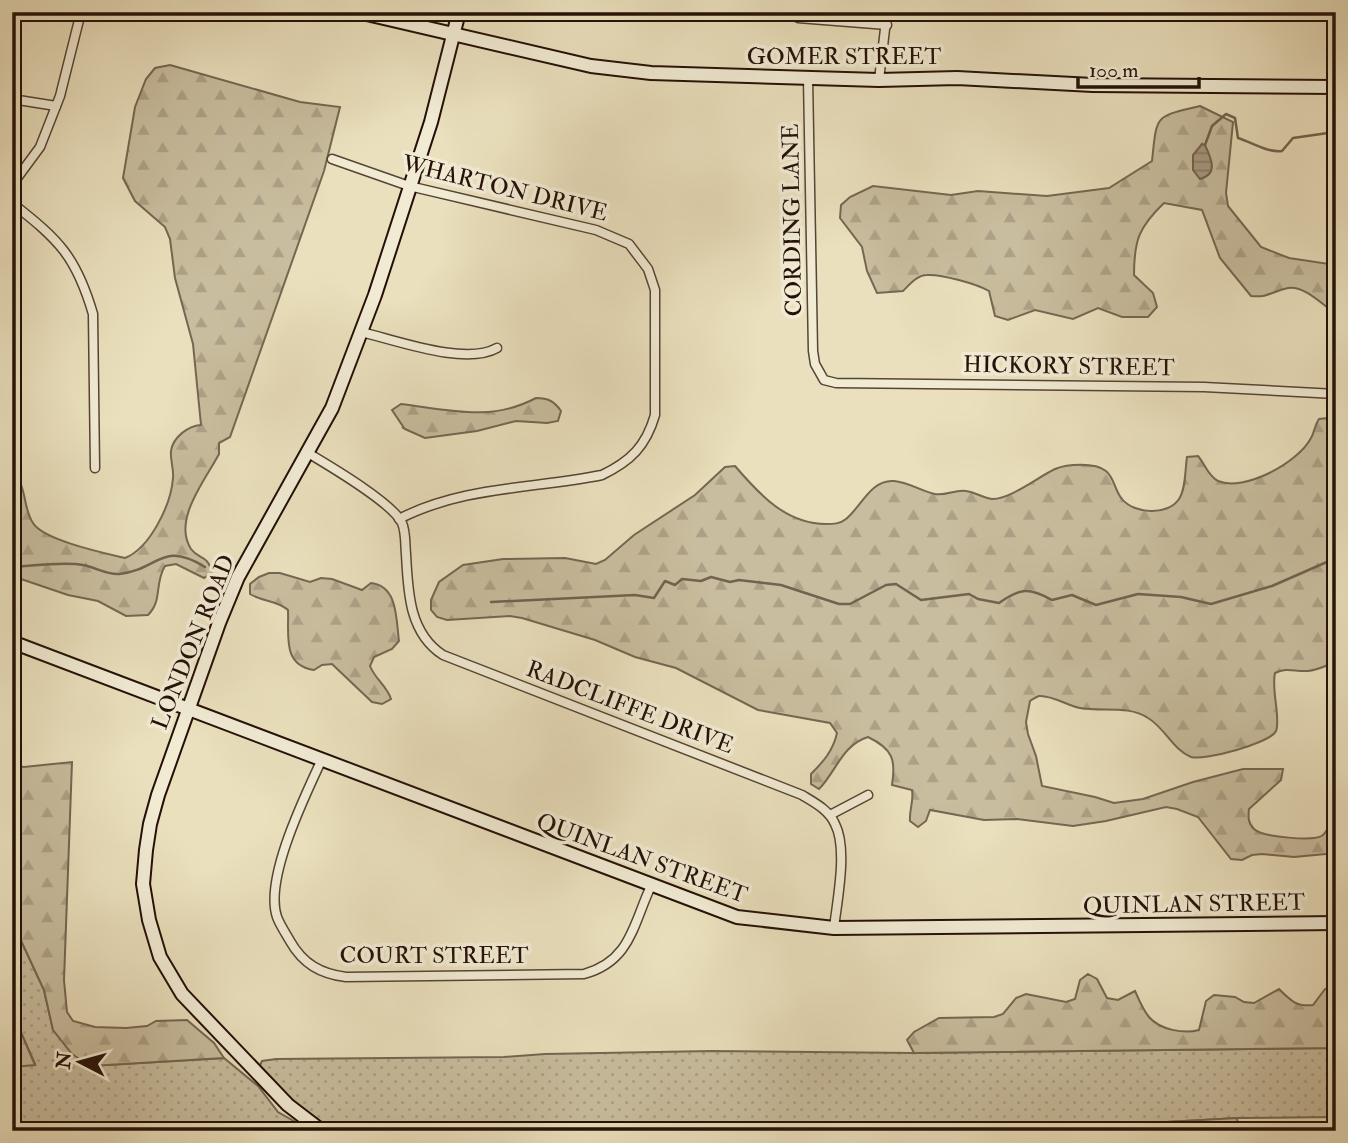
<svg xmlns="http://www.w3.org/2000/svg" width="1348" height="1143" font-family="'IM FELL Double Pica',serif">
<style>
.grass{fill:url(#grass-dots);stroke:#766652;stroke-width:2}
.forest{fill:url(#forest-firs);stroke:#766652;stroke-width:2}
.water{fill:url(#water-rules);stroke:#73624f;stroke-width:2}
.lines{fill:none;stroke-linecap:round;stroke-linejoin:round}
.stream{stroke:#73624f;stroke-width:2.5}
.street-casing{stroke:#564434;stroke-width:11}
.secondary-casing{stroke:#241007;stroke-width:16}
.street{stroke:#f1ebd4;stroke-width:8}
.secondary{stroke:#f1ebd4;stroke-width:12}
.labels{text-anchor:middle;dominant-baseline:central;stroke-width:7;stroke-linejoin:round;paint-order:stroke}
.street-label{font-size:23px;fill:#241007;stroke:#f1ebd4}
</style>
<defs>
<pattern id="grass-dots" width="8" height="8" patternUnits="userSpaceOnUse" patternTransform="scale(1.75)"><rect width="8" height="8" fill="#c8bd9e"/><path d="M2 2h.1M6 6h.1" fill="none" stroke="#aca187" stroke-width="1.8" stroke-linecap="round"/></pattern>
<pattern id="forest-firs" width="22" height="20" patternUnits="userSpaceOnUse" patternTransform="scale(1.75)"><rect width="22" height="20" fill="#c8bd9e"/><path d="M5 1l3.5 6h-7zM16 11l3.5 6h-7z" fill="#aca187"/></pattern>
<pattern id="water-rules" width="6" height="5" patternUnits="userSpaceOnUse" patternTransform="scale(1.75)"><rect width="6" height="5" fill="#a7997f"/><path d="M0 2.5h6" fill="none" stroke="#887b66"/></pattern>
</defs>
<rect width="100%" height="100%" fill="#eae0bd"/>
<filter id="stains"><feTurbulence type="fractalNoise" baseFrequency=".00286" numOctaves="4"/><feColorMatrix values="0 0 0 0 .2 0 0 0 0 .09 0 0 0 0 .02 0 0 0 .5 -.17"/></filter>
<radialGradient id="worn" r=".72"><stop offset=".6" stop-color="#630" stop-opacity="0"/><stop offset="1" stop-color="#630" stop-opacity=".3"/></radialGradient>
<g class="grass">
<path d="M12,921L44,990L53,1030L90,1066L224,1058L258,1086L278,1112L306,1128V1131H12V1067L35,1064L12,1012Z"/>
<path d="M1336,1048V1117L1237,1118L1060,1128L876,1131H338C307,1117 283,1091 259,1067L262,1061L276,1059L504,1057L545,1054L712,1051L914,1053Z"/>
</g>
<g class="forest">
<path d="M170,65L300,102L340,107L324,171L230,437L219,443V454C206,479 172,520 191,549C199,560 207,554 212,572L204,578L176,564L165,566C154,584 163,600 148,615L126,616L98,601L68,595L12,576V480L17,477C27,491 23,508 33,523C43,540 104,553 125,558C150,548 171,505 173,478C174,469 170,460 171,451C173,437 188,426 201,425L193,344L175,278L170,239L165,227L135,201L123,178L135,107L146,79L155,68Z"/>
<path d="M1200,106L1233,122L1226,193L1228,206L1261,247L1289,258L1336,265V314C1324,306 1304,285 1288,288C1272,291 1269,298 1251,296L1220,258L1202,210L1164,203C1139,227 1134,240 1134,275L1153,293L1157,307L1148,317H1122L1098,308L1073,319L1035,310L1008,320L995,316L989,291C977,284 941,274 927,275C917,275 909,285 903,291L877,293L867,271L862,247L840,218L841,205L850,197L873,186L951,195L978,191L1047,196L1109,188L1152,161C1157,114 1154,117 1200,106Z"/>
<path d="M536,398C548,398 554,401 561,411L558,421L547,423L516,421L477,431L425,438L405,429L402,427L404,428L392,410L401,404C450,410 491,422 536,398Z"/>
<path d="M1328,418L1334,427L1336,662C1327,665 1318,670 1308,671C1295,672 1287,667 1275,673C1271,690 1281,718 1276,731C1270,743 1205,761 1191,757C1173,750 1165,728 1148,718C1129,705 1102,712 1080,708C1068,706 1052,695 1039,696C1036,697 1033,699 1030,701L1026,722L1028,734L1036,756L1042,786L1095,797L1114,803L1143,799L1193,782L1243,769H1283L1281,780L1249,809C1248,817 1248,823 1254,829C1262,837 1315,842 1323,835C1332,826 1333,810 1336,798V853L1294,857L1262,854L1252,855L1242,860L1231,859L1198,817L1177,809L1166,807L1106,821L1073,826L1017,819L984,820L930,810L926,821L918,827L910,821C909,810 914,801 912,790L892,785C896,760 893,749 868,737C842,745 836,772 819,789L811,784V774C823,762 833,751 837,733L830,723L758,710L676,668L635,657L595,640L522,618L510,616L447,620L437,617L431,610V600L439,582L463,565L503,559L565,558L596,564L605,560L634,535L695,495L725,467L735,466C759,494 786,524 826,524C833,524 840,524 846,519C861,507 871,479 894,481C908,482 921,491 935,494C946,496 956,489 966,491C975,492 983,498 992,499C1009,500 1038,477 1055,469C1067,464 1095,462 1106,471C1114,477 1115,491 1122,499C1134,514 1168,516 1179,499C1186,489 1185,469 1187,457L1198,456C1205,464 1208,476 1218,481C1244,492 1298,463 1311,438C1315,431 1314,426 1319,419Z"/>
<path d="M269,573H280L310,582L321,578L332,579L362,590L371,583C398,586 396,619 399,641L392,649L374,657L370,666C375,679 387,686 391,699L382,704L372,702L332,664L322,665L314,670C282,665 289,636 288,610C277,600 263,602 250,594V584L259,577Z"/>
<path d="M72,762L64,980L67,1012L73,1021L95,1027L126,1028L147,1026L156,1021L187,1020L214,1043L224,1058L90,1066L72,1054L53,1030L44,990L12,921V765L24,767Z"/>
<path d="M1088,974L1097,979L1107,998L1118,1000L1135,991C1139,1000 1143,1010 1149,1017C1160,1030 1184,1034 1199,1030L1206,1001L1214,995L1235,997L1244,1002L1254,1003L1279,989C1290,1000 1296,1007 1313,1005L1325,989L1336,986V1048L914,1053L907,1040L914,1032L939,1018L994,1017L1003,1014L1016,998L1026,994L1066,1002L1075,999L1080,980Z"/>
<path d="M12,1012L35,1065L12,1067Z"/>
<path d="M1237,1118L1239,1131H876L1060,1128Z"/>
</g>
<path class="water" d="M1202,144L1205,145C1211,158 1219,174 1200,179L1193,170V155Z"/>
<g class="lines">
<g class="stream">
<path d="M1205,145L1212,126L1226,114L1235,118L1238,138C1251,142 1268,153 1282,151L1293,138L1328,133L1336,134"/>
<path d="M12,567C33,566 63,561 83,565C95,567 107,575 119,574C159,570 161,540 205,567"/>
<path d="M491,602L635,595L654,598L665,581L675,585L682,579L701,581L711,577L730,582L739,580L781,585L839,604H850L886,585L896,584L921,600L969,594L978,599L999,603C1020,588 1029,587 1052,600L1072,595L1096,605L1138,594L1181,597L1211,604L1272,586L1336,558"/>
</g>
<g class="street-casing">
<g id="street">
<path d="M798,18L887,25"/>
<path d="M808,78L813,351L815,364L824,380L836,383L1204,387L1336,394"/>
<path d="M879,80L887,12"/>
<path d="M12,99L56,106"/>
<path d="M332,159L409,186L596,230L629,244L648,269L655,290V415C646,446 631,461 602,475C533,489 463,486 399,519"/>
<path d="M12,185L40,147L60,96L81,12"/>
<path d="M12,203C59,240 76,256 93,314L95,468"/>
<path d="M361,332C396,340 465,366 497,348"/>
<path d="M308,453C328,465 393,503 402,523C406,532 405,545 406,554C408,592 409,633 443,655L802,795C815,803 829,810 835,824C848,849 837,901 834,928"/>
<path d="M322,759C305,796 264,879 277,917C280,925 286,934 290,941C303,964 321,974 346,977L584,974C631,961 633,924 651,886"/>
<path d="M830,815L868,795"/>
</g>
</g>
<g class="secondary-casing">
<g id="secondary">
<path d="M358,12L591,66L651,73L879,80L957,78L1093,85L1336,87"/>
<path d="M12,642L737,917L834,928L1336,923"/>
<path d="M322,1131L288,1105L182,994L160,957L149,920L143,884L146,850L150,824L158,795L219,623L238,577L332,408L375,295L431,122L459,12"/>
</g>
</g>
<use href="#street" class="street"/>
<use href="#secondary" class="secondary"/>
</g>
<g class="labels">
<g class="street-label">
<text x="844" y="56">GOMER STREET</text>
<text transform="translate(505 188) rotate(14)">WHARTON DRIVE</text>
<text transform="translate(792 220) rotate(-91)">CORDING LANE</text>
<text transform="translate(1069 366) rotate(1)">HICKORY STREET</text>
<text transform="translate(193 642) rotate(-68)">LONDON ROAD</text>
<text transform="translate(630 707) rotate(21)">RADCLIFFE DRIVE</text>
<text transform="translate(642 858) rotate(20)">QUINLAN STREET</text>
<text transform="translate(1194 904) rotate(-1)">QUINLAN STREET</text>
<text x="434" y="955">COURT STREET</text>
</g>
</g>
<rect width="1348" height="1143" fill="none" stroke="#eae0bd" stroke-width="42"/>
<rect x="14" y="14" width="1320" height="1115" fill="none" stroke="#241007" stroke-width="3.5"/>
<rect x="21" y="21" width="1306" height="1101" fill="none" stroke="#241007" stroke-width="2"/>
<g transform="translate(80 1062) rotate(276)" stroke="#f1ebd4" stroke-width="5" paint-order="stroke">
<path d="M0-5L12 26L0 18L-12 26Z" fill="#241007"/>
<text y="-10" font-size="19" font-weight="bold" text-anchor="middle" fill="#241007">N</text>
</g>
<path d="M1078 77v10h121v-10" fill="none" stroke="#241007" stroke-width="3.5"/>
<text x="1089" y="77" font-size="21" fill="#241007" stroke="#f1ebd4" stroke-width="5" paint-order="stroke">100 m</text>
<rect width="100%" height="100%" filter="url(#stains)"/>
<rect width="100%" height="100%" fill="url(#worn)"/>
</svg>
